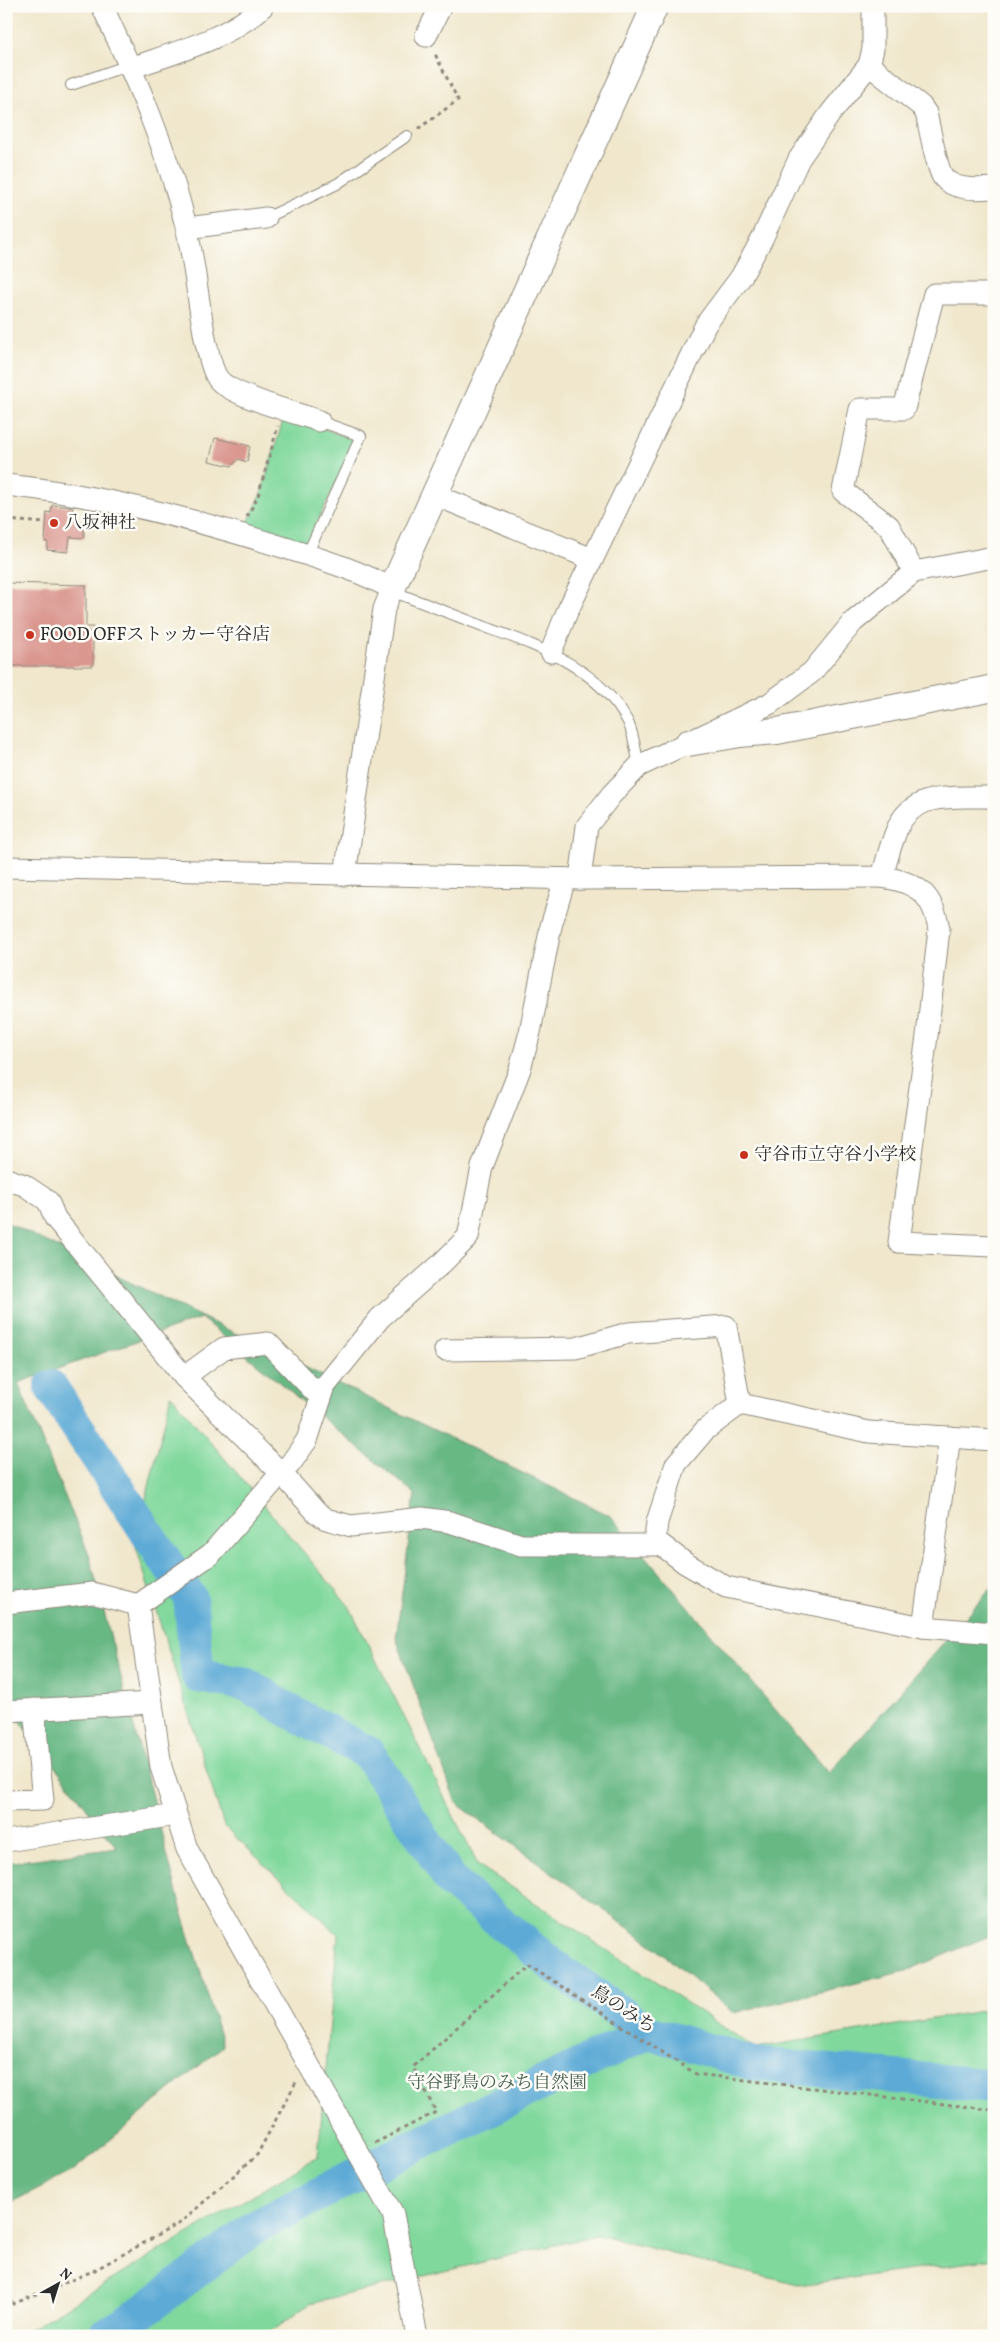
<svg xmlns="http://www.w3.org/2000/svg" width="1000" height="2342" font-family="Vollkorn,'Noto Serif JP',serif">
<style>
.green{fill:#80d89c;stroke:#568264}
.forest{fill:#68b884;stroke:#4a7258}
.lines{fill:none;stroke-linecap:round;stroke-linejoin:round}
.river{stroke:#5daad6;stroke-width:34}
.building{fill:#da9790}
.service-casing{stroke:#8e897c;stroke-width:12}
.minor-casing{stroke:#8e897c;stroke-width:23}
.tertiary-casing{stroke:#8e897c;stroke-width:28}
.path{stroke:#8e897c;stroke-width:3;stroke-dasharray:4 4;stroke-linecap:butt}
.service{stroke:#fff;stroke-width:10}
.minor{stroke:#fff;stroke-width:21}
.tertiary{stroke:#fff;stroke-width:26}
.poi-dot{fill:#c8321e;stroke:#fdfcf7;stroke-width:2}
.labels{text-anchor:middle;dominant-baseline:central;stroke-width:5;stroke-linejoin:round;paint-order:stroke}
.poi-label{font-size:18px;fill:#2b2b2b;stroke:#fdfcf7;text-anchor:start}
.street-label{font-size:18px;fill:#2b2b2b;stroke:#fdfcf7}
.park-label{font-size:18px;fill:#445f4d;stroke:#fdfcf7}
</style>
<rect width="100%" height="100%" fill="#fdfcf7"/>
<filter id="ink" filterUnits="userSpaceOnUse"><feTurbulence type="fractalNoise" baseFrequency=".02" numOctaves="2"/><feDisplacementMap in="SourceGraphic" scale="10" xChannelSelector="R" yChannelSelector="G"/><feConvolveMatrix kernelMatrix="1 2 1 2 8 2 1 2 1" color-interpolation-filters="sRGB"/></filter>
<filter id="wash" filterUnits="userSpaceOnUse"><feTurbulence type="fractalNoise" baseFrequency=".0096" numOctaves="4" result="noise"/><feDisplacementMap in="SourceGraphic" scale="20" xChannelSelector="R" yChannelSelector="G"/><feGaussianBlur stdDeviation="1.12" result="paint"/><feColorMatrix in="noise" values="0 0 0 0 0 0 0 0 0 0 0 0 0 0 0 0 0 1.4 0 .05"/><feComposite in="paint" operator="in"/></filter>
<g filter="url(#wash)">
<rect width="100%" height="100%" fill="#f0e7cc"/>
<g class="green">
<path d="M285,414L356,441L305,547L246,527L260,497Z"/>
<path d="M171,1395L349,1606L478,1865L755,2048L994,2009V2259L798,2285L597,2235L310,2303L264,2336H18L318,2156L338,1934L224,1826L135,1544Z"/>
</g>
<path class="forest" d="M6,1222L611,1516L829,1773L994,1585V1934L906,1971L733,2013L656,1948L456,1803L396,1638L415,1494L201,1318L18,1383L89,1554L181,1908L223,2046L74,2170L6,2205V1863L117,1848L6,1702Z"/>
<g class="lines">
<g class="river">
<path d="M51,1387L190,1598L198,1676L246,1684L286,1709L368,1753L451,1881L551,1964L648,2032"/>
<path d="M105,2336L139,2314L257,2226L385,2160L648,2032L754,2064L994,2086"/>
</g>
</g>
<g id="blocks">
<g class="building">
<path d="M215,438L250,446L247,462L238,459L232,466L209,461Z"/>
<path d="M52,505L73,507L72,521L84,522V538L70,537L68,552L47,550L48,542H45L47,512L51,513Z"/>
<path d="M6,583L86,585V627H93V666H6Z"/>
</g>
</g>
</g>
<g filter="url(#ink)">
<use href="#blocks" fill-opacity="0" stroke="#8e897c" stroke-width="1"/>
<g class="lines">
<g class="service-casing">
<g id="service">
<path d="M71,85L129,65"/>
<path d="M266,218L337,184L407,136"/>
<path d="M307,555L361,436L319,421"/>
<path d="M393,590L399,594C429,605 459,617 488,628C542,648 599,668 628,722C634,735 636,752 639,766"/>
</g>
</g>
<g class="minor-casing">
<g id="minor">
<path d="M102,6C136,78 167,149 186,226C195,264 198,304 206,343C209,354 211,369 218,379C231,396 297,413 319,421"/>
<path d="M426,36L441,6"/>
<path d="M869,65L921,106L926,113C929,125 937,169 943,177C954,191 977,189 994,188"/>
<path d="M131,68C173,53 231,38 263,6"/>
<path d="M187,228L266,218"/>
<path d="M6,485C102,495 197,520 289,549C323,560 361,571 392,589L384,609L345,875"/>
<path d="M435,495L592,559"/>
<path d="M914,572L889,526L843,491L860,409H904L934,294H994"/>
<path d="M551,652L567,612L706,324L741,277L762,239L799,159L830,114L869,65L873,49V6"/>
<path d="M6,867L580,879L882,877C887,860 891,841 899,825C916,790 961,798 994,797"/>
<path d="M882,877C917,882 933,894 939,929L927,1036L899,1242L994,1246"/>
<path d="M580,879L587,826L612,794L639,766L769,704L812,672L853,622L914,572L994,557"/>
<path d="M6,1179L24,1185L48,1201L55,1218L184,1377L281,1473L317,1513L326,1519L351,1526L422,1518L450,1522L521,1545H658"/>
<path d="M445,1350L576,1348L628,1333L726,1326L740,1404"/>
<path d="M184,1377L224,1348L268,1343L321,1398"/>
<path d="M994,1440L869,1432L740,1404L705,1430L676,1464L657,1522L655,1540L685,1563L726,1587L923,1627L994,1633"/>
<path d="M6,1603L92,1593L138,1605"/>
<path d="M923,1627L950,1437"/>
<path d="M6,1711L152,1703"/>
<path d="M6,1801L43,1800L34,1709"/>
<path d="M6,1841L176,1815"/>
<path d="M417,2336L393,2214L187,1849L161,1767L138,1605L211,1554L281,1473L291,1463L307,1440L325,1386L380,1318L441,1264L468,1237L482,1167L520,1069L530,1032L551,926L565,879"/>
</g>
</g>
<g class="tertiary-casing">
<g id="tertiary">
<path d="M392,589L655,6"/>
<path d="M688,743L740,734L777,731L994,688"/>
</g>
</g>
<g class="path">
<path d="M418,129L458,100L434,52"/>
<path d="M247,517L258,496L278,426"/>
<path d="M6,520L46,523"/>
<path d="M375,2143L436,2112L413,2067L527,1964L696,2074L994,2110"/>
<path d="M6,2295L13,2304"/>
<path d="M6,2310L13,2304L93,2271L180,2223L257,2155L296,2082"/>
</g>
<use href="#service" class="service"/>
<use href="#minor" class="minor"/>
<use href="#tertiary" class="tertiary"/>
</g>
</g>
<g class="poi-dot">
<circle cx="54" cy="523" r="5"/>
<circle cx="30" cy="635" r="5"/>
<circle cx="744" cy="1155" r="5"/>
</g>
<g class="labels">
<g class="poi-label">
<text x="64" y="523">八坂神社</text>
<text x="40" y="635">FOOD OFFストッカー守谷店</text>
<text x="754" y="1155">守谷市立守谷小学校</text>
</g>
<g class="street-label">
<text transform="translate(623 2010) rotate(33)">鳥のみち</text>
</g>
<g class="park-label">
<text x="497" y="2083">守谷野鳥のみち自然園</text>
</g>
</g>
<rect width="1000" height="2342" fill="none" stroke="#fdfcf7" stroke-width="25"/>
<g transform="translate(58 2284) rotate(39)" stroke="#fdfcf7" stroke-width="4" paint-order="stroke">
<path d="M0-4L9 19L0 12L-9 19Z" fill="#2b2b2b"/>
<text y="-8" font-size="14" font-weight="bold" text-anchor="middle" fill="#2b2b2b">N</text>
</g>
</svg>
